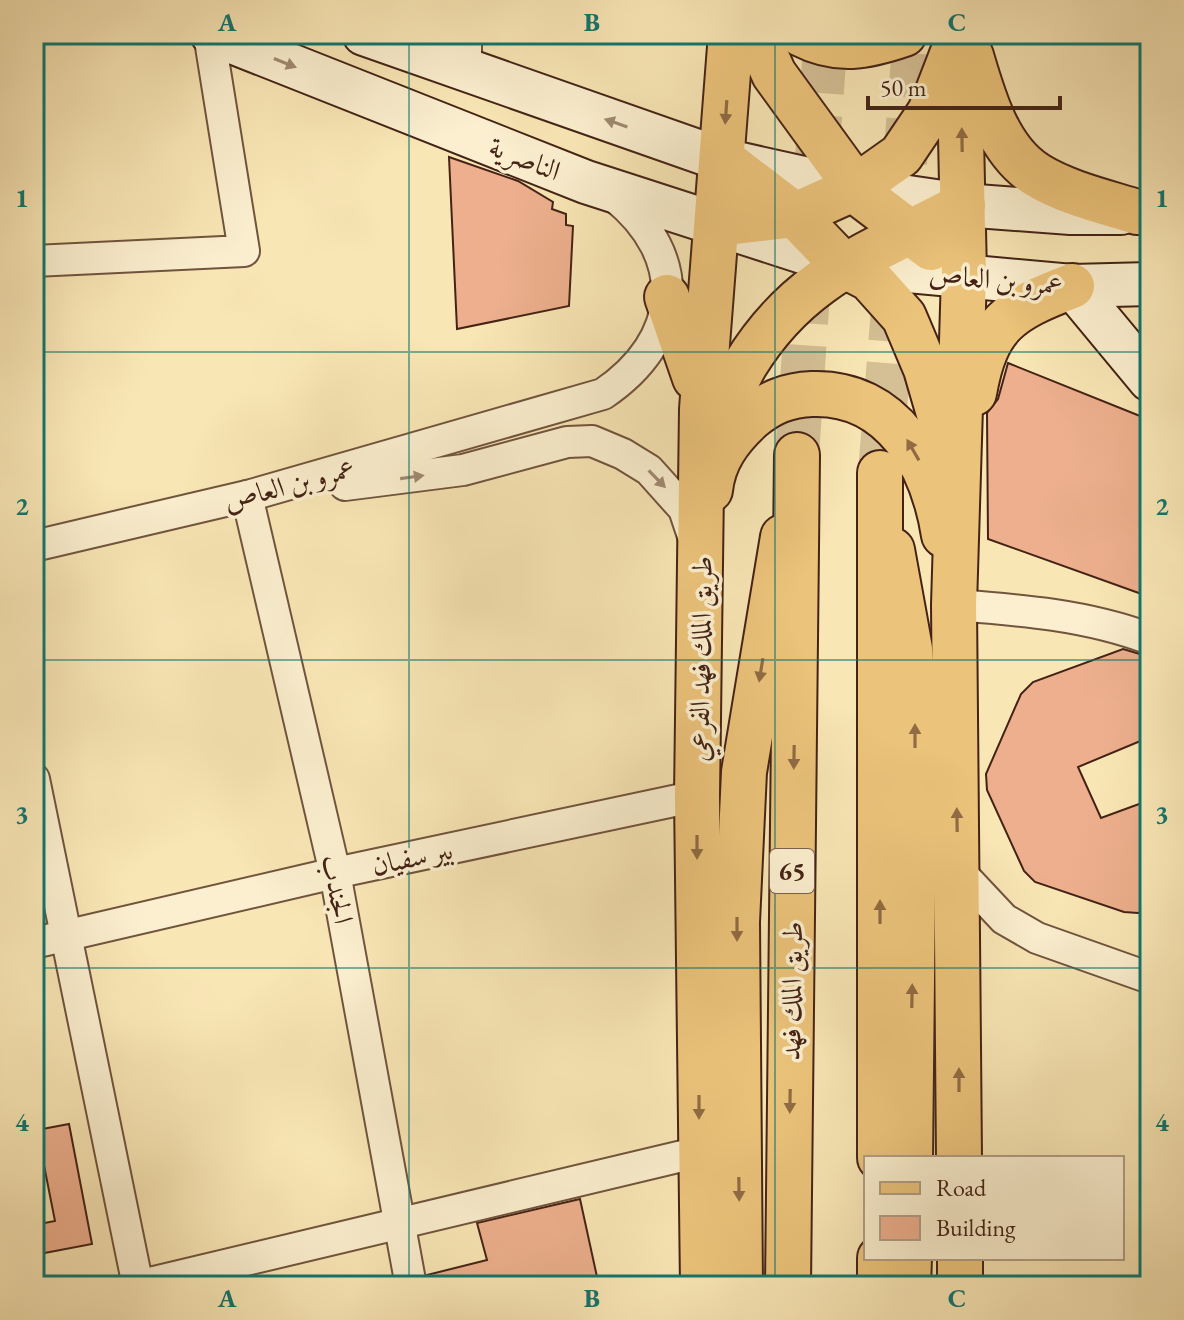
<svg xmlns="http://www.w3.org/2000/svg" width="1184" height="1320" font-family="'EB Garamond',Amiri,serif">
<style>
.building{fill:#edaf8d;stroke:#442316;stroke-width:2}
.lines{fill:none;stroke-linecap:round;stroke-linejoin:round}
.highway-tunnel{stroke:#d5bf95;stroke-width:44;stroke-dasharray:44 22;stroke-linecap:butt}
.street-casing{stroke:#71543e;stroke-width:34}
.secondary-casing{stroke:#442316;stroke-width:46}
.primary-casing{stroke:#442316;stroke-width:48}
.highway-casing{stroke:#442316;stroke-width:48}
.street{stroke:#fbefcf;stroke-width:30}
.secondary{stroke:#fbefcf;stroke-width:42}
.primary{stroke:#ecc37a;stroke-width:44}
.highway{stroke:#ecc37a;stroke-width:44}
.oneway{fill:#a08972}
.oneway2{fill:#906b43}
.grid{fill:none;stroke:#0f766e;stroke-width:2;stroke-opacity:0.55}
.labels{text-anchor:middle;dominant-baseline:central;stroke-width:7;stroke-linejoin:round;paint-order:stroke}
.shield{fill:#fbefcf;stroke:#7b604e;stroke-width:2}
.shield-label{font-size:26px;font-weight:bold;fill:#442316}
.street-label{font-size:28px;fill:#442316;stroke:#fbefcf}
.neatline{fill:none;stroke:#0f766e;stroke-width:3}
.grid-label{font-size:26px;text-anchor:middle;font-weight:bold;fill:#0f766e}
</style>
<rect width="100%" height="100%" fill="#f9e6b5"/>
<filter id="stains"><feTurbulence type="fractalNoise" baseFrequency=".0025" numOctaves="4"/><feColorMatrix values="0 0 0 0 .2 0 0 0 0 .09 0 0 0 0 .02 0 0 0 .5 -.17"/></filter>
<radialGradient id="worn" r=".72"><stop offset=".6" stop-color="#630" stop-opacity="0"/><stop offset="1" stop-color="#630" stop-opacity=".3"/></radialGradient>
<g class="building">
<path d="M449,157L518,181L553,202L552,209L566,214V225L573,226L569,306L457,329Z"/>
<path d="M1008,363L1150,420V597L988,539L987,413L998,399Z"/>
<path d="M1123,649L1150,657V737L1078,767L1101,818L1150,800V908L1138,913L1124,912L1035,882L1024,871L987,790L986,774L1021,694L1033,682Z"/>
<path d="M69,1124L92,1244L34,1255V1225L55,1221L37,1130Z"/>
<path d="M580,1199L599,1286H429L427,1275L487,1260L477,1223Z"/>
</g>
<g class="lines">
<g class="highway-tunnel">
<path d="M817,159L826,34"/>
<path d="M905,163L915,34"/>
<path d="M797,455L810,264"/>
<path d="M880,473L895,284"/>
</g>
<g class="street-casing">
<g id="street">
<path d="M466,34V70"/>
<path d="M34,261L244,251L209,34"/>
<path d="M345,485L463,470L567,442L592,441L623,454L649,470L684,509L694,539"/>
<path d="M247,496L335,873L411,1286"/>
<path d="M34,546L251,495L603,394C683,340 690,257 614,196"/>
<path d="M954,605C1020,610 1087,615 1150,639"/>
<path d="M34,779L138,1286"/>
<path d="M958,870L1004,919L1037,938L1150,978"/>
<path d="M34,943L335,873L697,796"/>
<path d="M137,1286L699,1152"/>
</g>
</g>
<g class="secondary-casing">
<g id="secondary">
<path d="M212,34L586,182L843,265L1072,286L1150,284"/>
<path d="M364,34L723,160L853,189L963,205L1071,213H1121"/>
<path d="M1072,286L1150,380"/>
</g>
</g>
<g class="primary-casing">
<g id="primary">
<path d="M756,34L774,74L843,169L853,189L931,248"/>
<path d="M801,34C838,53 866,47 904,34"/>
<path d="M971,56C983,97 998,151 1037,175C1066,193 1105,202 1137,212"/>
<path d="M723,160L795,215L843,265L870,279L904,317L926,369L946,438"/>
<path d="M717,224L795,215L853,189L901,155L930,112L952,55"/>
<path d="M667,297L695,378"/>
<path d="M974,393C986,324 1009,310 1072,286"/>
<path d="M711,444C722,418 731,389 745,365C801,273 874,253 963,205"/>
<path d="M710,490C713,460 729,438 751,418C770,402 788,395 812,394C893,391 933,465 944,535"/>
<path d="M892,550L910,649L915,716L910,1158"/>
<path d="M959,1158L954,605L964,275L960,91L963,34"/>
<path d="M960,1258V1286"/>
<path d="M703,1286L697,796L702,409L731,34"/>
<path d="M740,1286L737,922L744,772L783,537"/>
<path d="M908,1286L909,1258"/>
</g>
</g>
<g class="highway-casing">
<g id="highway">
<path d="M880,1158V473"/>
<path d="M788,1286L797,455"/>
<path d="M880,1286V1258"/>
</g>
</g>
<use href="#street" class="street"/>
<use href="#secondary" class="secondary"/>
<use href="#primary" class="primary"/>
<use href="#highway" class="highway"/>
</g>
<defs><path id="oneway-solid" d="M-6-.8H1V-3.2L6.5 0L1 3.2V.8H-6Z" transform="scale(2)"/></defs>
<g class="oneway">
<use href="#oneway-solid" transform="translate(285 63) rotate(22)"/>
<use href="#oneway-solid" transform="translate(616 123) rotate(-161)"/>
<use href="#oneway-solid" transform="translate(412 477) rotate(-8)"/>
<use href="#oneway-solid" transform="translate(657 479) rotate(46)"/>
</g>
<g class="oneway2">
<use href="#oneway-solid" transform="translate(726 112) rotate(94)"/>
<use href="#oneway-solid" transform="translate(962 140) rotate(-91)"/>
<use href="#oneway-solid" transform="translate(913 450) rotate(-120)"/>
<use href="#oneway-solid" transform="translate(761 670) rotate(99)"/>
<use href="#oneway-solid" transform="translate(915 736) rotate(-90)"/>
<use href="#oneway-solid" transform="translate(794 757) rotate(91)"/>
<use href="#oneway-solid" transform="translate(957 820) rotate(-91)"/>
<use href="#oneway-solid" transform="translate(697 847) rotate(90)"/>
<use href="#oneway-solid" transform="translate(880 912) rotate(-90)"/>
<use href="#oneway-solid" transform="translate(737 929) rotate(90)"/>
<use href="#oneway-solid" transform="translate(912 996) rotate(-89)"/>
<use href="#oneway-solid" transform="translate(959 1080) rotate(-90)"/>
<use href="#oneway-solid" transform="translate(790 1101) rotate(91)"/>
<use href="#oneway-solid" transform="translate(699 1107) rotate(90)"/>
<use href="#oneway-solid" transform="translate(739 1189) rotate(89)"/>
</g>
<path class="grid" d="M409,34V1286M775,34V1286M34,352H1150M34,660H1150M34,968H1150"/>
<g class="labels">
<rect class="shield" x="770" y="849" width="44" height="44" rx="6"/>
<g class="shield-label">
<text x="792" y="871">65</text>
</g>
<g class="street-label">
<text transform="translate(525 158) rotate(22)">الناصرية</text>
<text transform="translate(996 279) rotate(5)">عمرو بن العاص</text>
<text transform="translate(289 484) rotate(-15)">عمرو بن العاص</text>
<text transform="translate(700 659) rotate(-89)">طريق الملك فهد الفرعي</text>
<text transform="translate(412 857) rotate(-12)">بير سفيان</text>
<text transform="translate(338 889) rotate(79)">الجندب</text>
<text transform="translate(791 991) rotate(-89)">طريق الملك فهد</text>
</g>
</g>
<rect width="1184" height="1320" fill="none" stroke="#f9e6b5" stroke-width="88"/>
<rect x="864" y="1156" width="260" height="104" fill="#fbefcf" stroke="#b29d85" stroke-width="2"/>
<rect x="880" y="1182" width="40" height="12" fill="#ecc37a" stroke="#b29d85" stroke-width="2"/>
<text x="936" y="1196" font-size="24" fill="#442316">Road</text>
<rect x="880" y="1216" width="40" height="24" fill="#edaf8d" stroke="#b29d85" stroke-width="2"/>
<text x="936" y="1236" font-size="24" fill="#442316">Building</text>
<path d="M868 96v12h192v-12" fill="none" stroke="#442316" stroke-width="4"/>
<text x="880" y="96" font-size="24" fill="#442316" stroke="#fbefcf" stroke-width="6" paint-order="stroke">50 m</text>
<rect x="44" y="44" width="1096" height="1232" class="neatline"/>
<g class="grid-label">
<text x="227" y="31">A</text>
<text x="592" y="31">B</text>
<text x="957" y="31">C</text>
<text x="22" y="207">1</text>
<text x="1162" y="207">1</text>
<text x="22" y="515">2</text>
<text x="1162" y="515">2</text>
<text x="22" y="823">3</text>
<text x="1162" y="823">3</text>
<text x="22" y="1131">4</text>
<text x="1162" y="1131">4</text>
<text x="227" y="1307">A</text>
<text x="592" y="1307">B</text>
<text x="957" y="1307">C</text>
</g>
<rect width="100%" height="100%" filter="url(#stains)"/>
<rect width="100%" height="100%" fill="url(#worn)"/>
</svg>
